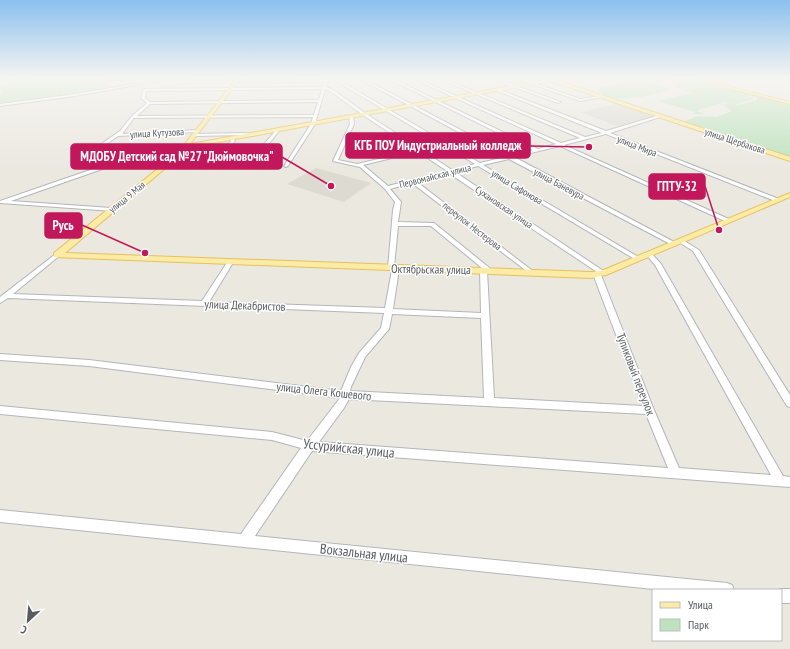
<svg xmlns="http://www.w3.org/2000/svg" width="790" height="649" font-family="'PT Sans Narrow',sans-serif">
<style>
.education{fill:#dddad1}
.green{fill:#bde2bd}
.lines{fill:none;stroke-linecap:round;stroke-linejoin:round}
.minor-casing{stroke:#b2b6ba;stroke-width:2}
.major-casing{stroke:#e8c05b;stroke-width:2}
.minor{fill:#fff;fill-rule:evenodd}
.major{fill:#faeca6;fill-rule:evenodd}
.labels{text-anchor:middle;dominant-baseline:central;stroke-width:3;stroke-linejoin:round;paint-order:stroke}
.far-street-label{font-size:10px;fill:#585c60;stroke:#fff}
.street-label{font-size:12px;fill:#585c60;stroke:#fff}
.near-street-label{font-size:14px;fill:#585c60;stroke:#fff}
.leader{fill:none;stroke:#c2185b;stroke-width:1.5}
.callout-dot{fill:#c2185b;stroke:#fff;stroke-width:1.5}
.callout{fill:#c2185b;stroke:#c2185b;stroke-width:1.5}
.callout-label{font-size:13px;text-anchor:middle;font-weight:bold;fill:#fff}
</style>
<rect width="100%" height="100%" fill="#ebe8e0"/>
<g class="education">
<path d="M616,104L654,117L617,126L580,112Z"/>
<path d="M316,168L371,183L344,202L287,184Z"/>
</g>
<g class="green">
<path d="M43,78H102L112,87L0,104V93L3,91L0,89V85Z"/>
<path d="M671,78H687L790,104V159L681,123L698,116L717,117L732,111L723,105L729,103L738,105L757,100L756,97L745,95L753,98L754,99L737,104L725,102L696,111L705,114H692L696,112L657,101L692,93L676,87Z"/>
<path d="M639,81L658,84L670,90C648,95 618,106 598,91L601,87Z"/>
</g>
<g class="lines">
<g class="minor-casing">
<g id="minor">
<path d="M10,78H19L0,81V79Z"/>
<path d="M139,78L138,80H109L111,79Z"/>
<path d="M171,78H241L171,80L153,82L75,96L0,106V104L75,94Z"/>
<path d="M325,78H329L326,87L332,89L365,113L452,170L475,164L331,78H335L480,163L505,157L358,78H362L510,156L533,150L387,78H391L538,149L556,144L412,78H416L561,143L580,138L438,78H442L585,137L602,133L495,90L498,89L606,131L660,115V117L610,133L779,199V201H775L606,134L564,145L731,220V222H727L560,146L514,157L676,243V245L674,246L509,159L483,165L640,258V260L638,261L478,166L455,172L605,272L606,273L605,274L601,275L654,410L679,468L771,475L655,265L646,254L649,252L651,253L661,264L783,476L790,477V487L312,451L255,536L727,583L732,585L734,590H663L0,522V510L241,534L301,448L272,440L0,414V406L272,432L307,441L340,398L89,366L0,360V354L89,360L341,391L351,367L359,353L381,328L384,313L8,298L0,303V297L57,253L60,255L59,256L13,294L202,301L228,261L231,259L234,261L209,302L385,308L392,270L389,269L388,268L393,210L395,202L385,189L360,167L333,161L350,124L349,116L351,115L353,116L354,124L338,160L357,164L392,156V158L363,165L388,186L447,171L363,115L330,91L325,89L315,124L288,166L286,167L284,166L311,124L313,117L134,118L122,134L197,130L199,131L197,132L118,136L98,150L94,149L120,131L132,116L147,103L141,98L143,89L323,87L324,82H234L325,80ZM322,89L319,100L150,102L145,98L146,91ZM318,102L314,115L137,116L150,104ZM450,174L597,272L593,274L643,406L494,398L487,271L489,272L492,270L434,223L398,222L401,202L390,189L412,183L529,273H533L534,272L417,182ZM398,226H431L482,268L480,270L481,313L393,309L399,269L398,268L394,267ZM392,314L481,318L484,398L350,391L351,387L365,357L389,329ZM349,399L646,414L668,468L319,442L344,408Z"/>
<path d="M489,78H494L561,102L558,103Z"/>
<path d="M515,78H520L580,99L601,96L603,97L580,101Z"/>
<path d="M276,130L279,131L253,164H249V162Z"/>
<path d="M245,133L255,135L253,136L245,135L194,136L192,135L194,134Z"/>
<path d="M229,138H233L235,141L226,153H222V151L231,141Z"/>
<path d="M185,146L187,147V148L125,161L11,201L111,208L114,210L113,211L0,203V201L122,159Z"/>
<path d="M681,239L699,250L790,395V407L787,406L693,251L679,242V240Z"/>
<path d="M781,589H790V603H781V590H779Z"/>
</g>
</g>
<g class="major-casing">
<g id="major">
<path d="M237,78H262L240,79L190,144L555,78H563L556,80L790,157V161L550,81L187,148L169,165L65,253L591,272L601,271L635,257L790,193V197L606,275L591,278L54,257V253L165,163L183,146Z"/>
<path d="M689,78H695L790,102V104Z"/>
</g>
</g>
<use href="#minor" class="minor"/>
<use href="#major" class="major"/>
</g>
<linearGradient id="sky" x2="0" y2="1"><stop stop-color="#8bc0ef"/><stop offset="0.46" stop-color="#f6f5f1"/><stop offset="1" stop-color="#f6f5f1" stop-opacity="0"/></linearGradient>
<rect width="790" height="169" fill="url(#sky)"/>
<g class="labels">
<g class="far-street-label">
<text transform="translate(157 133) rotate(-3)">улица Кутузова</text>
<text transform="translate(735 141) rotate(18)">улица Щербакова</text>
<text transform="translate(637 146) rotate(21)">улица Мира</text>
<text transform="translate(435 176) rotate(-14)">Первомайская улица</text>
<text transform="translate(559 184) rotate(28)">улица Баневура</text>
<text transform="translate(517 187) rotate(31)">улица Сафонова</text>
<text transform="translate(127 197) rotate(-39)">улица 9 Мая</text>
<text transform="translate(504 207) rotate(34)">Сухановская улица</text>
<text transform="translate(472 226) rotate(38)">переулок Нестерова</text>
</g>
<g class="street-label">
<text transform="translate(431 269) rotate(1)">Октябрьская улица</text>
<text transform="translate(245 305) rotate(2)">улица Декабристов</text>
<text transform="translate(636 374) rotate(69)">Тупиковый переулок</text>
<text transform="translate(324 391) rotate(6)">улица Олега Кошевого</text>
</g>
<g class="near-street-label">
<text transform="translate(349 448) rotate(6)">Уссурийская улица</text>
<text transform="translate(364 553) rotate(6)">Вокзальная улица</text>
</g>
</g>
<path class="leader" d="M589 147L530 146M331 186L282 157M719 230L705 186M145 253L82 225"/>
<g class="callout-dot">
<circle cx="589" cy="147" r="4"/>
<circle cx="331" cy="186" r="4"/>
<circle cx="719" cy="230" r="4"/>
<circle cx="145" cy="253" r="4"/>
</g>
<g class="callout">
<rect x="346" y="133" width="184" height="25" rx="4"/>
<rect x="71" y="144" width="211" height="25" rx="4"/>
<rect x="649" y="174" width="56" height="25" rx="4"/>
<rect x="45" y="213" width="37" height="25" rx="4"/>
</g>
<g class="callout-label">
<text x="438" y="150">КГБ ПОУ Индустриальный колледж</text>
<text x="177" y="161">МДОБУ Детский сад №27 "Дюймовочка"</text>
<text x="677" y="191">ГПТУ-32</text>
<text x="63" y="230">Русь</text>
</g>
<rect x="652" y="589" width="130" height="52" fill="#ffffff" stroke="#bcbebf"/>
<rect x="660" y="602" width="20" height="6" fill="#faeca6" stroke="#bcbebf"/>
<text x="688" y="609" font-size="12" fill="#585c60">Улица</text>
<rect x="660" y="619" width="20" height="12" fill="#bde2bd" stroke="#bcbebf"/>
<text x="688" y="629" font-size="12" fill="#585c60">Парк</text>
<g transform="translate(28 621) rotate(206)" stroke="#ffffff" stroke-width="3" paint-order="stroke">
<path d="M0-3L7 15L0 10L-7 15Z" fill="#585c60"/>
<text y="-6" font-size="11" font-weight="bold" text-anchor="middle" fill="#585c60">С</text>
</g>
</svg>
